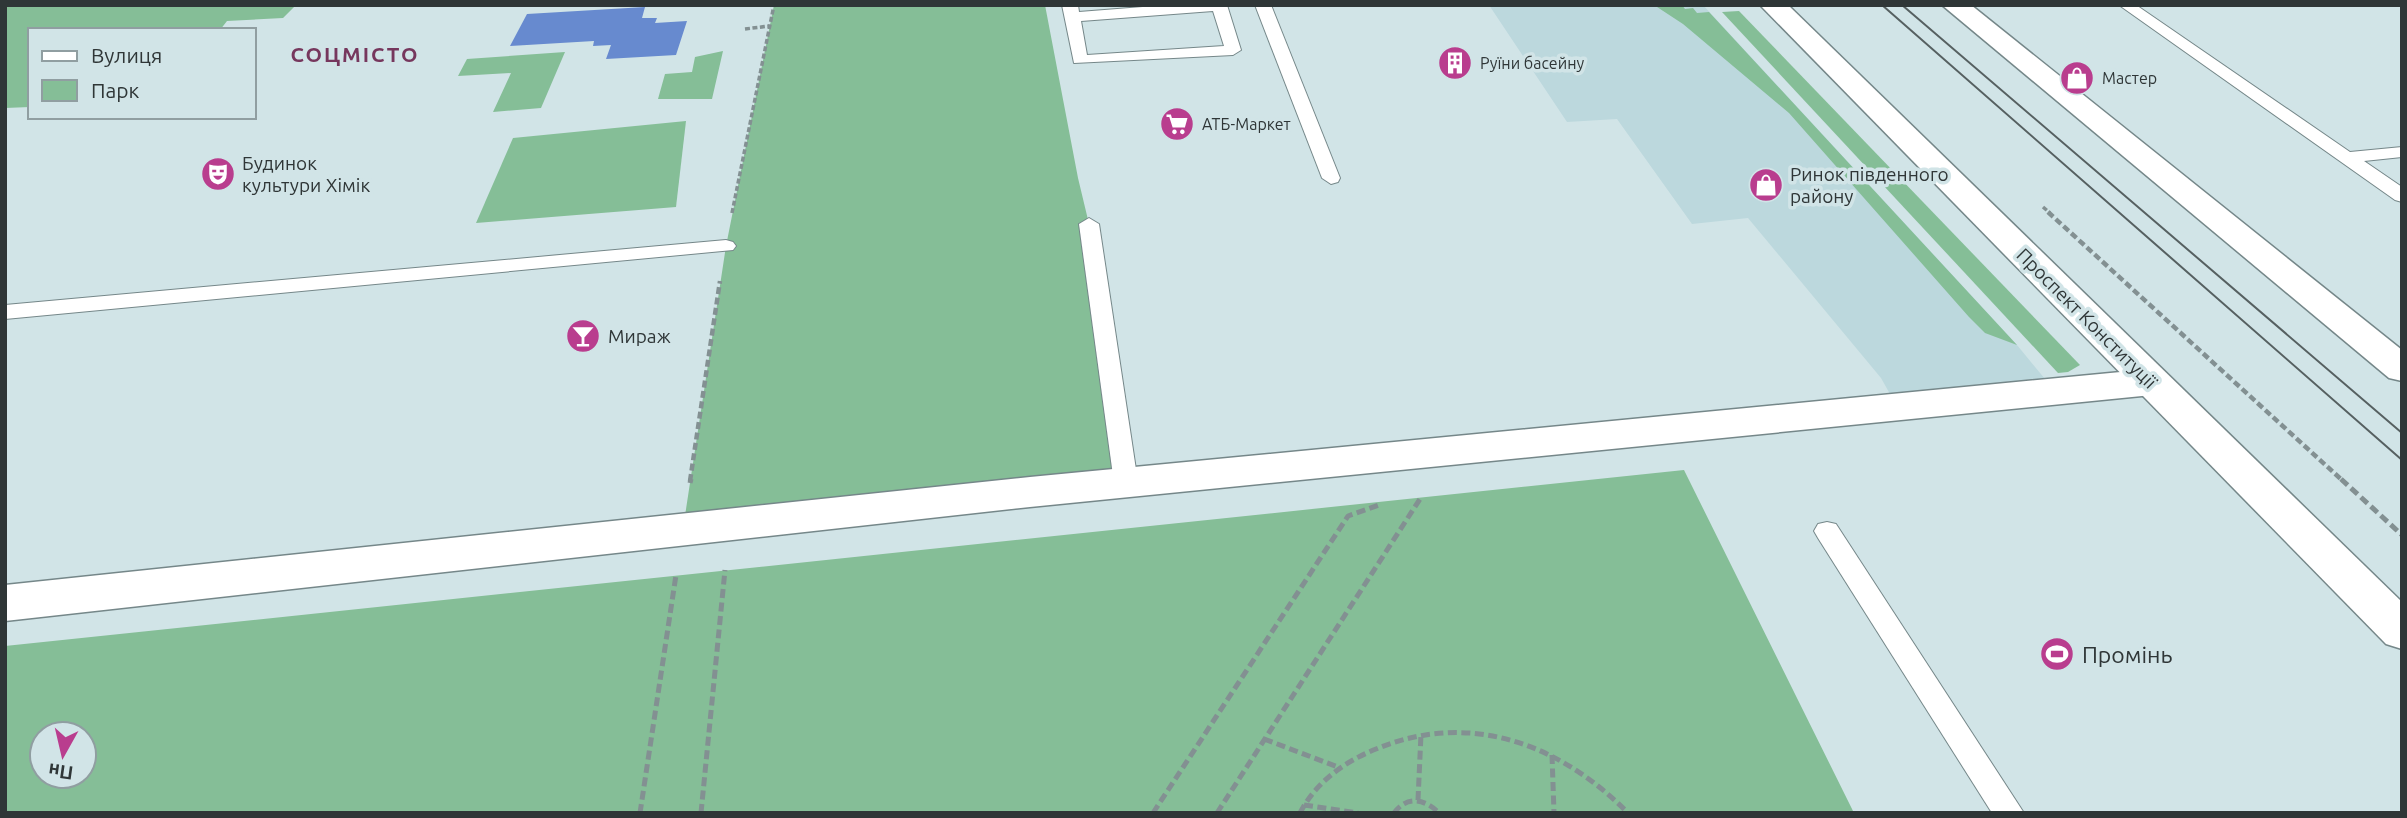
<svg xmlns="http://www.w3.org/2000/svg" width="2407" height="818" font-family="Ubuntu,sans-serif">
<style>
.built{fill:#bcd8dd}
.green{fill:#85be97;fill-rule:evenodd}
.water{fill:#678acf}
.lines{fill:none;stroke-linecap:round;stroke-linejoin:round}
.lane-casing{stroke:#758789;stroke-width:2}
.street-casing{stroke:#758789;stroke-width:3}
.secondary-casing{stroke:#758789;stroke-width:3}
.path-far2{stroke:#839092;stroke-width:3.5;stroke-dasharray:5 2.5;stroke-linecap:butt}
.path-far1{stroke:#839092;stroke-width:4.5;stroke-dasharray:7 3.5;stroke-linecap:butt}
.path{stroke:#839092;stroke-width:5;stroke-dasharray:9 4.5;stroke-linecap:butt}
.lane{fill:#fff;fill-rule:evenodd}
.street{fill:#fff;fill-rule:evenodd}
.secondary{fill:#fff;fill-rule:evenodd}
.tram{stroke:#566061;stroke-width:2}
.labels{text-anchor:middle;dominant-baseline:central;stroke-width:7;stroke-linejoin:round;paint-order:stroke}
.far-poi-label{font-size:16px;fill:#2f3637;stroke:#d1e4e7;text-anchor:start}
.poi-label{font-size:19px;fill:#2f3637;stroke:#d1e4e7;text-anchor:start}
.street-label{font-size:19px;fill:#2f3637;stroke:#d1e4e7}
.far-district-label{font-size:21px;font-weight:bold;letter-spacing:2px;fill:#76375d;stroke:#d1e4e7}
.near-poi-label{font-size:23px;fill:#2f3637;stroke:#d1e4e7;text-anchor:start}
</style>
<rect width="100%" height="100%" fill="#d1e4e7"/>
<path class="built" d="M1489,5H1703L2017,345L2045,379L1890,394L1881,378L1748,218L1692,224L1617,119L1567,122Z"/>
<g class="green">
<path d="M5,5H296L283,18L227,21L220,30H30V107L5,108Z"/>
<path d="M774,5H1045L1078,178L1089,224L1126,483L683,529L726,246Z"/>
<path d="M1654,5H1682L1685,9L1693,8L1697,13L1709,12L2017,345L1985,333L1969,317L1789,113L1683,24Z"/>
<path d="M1739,11L2080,365L2068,372L2058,373L1722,12Z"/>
<path d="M723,51L712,99H658L665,74L692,72L695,57Z"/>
<path d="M565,52L541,108L493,112L511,73L458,76L467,59Z"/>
<path d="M686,121L676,207L476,223L513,138Z"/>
<path d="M1684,470L1854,813H5V646ZM42,734H84V776H42Z"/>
</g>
<path class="water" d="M645,7L642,18H657L655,23L687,21L676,55L606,59L611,45L593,46L594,41L510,46L527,14Z"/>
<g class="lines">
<g class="lane-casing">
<g id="lane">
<path d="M1062,5H1078L1079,12L1168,5H1227L1241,50L1233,55L1074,63ZM1213,11L1224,46L1087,55L1081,21Z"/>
<path d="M1255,5H1271L1340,178L1338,182L1331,184L1322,178Z"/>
<path d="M2119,5H2136L2350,152L2402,147V157L2364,161L2402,187V202L2395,200Z"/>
<path d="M1089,218L1099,224L1138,483L1135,489L1126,492L1117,489L1114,483L1079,224Z"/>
<path d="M726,240L733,242L736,246L733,250L5,319V305Z"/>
<path d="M1827,522L1836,524L2024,813H1992L1818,538L1814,531L1818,524Z"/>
</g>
</g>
<g class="street-casing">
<g id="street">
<path d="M1942,5H1971L2402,350V381L2389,378Z"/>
<path d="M2152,369L2165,373L2171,382L2165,391L2152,395L1030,507L5,621V585L1030,477Z"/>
</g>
</g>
<g class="secondary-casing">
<path id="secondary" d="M1760,5H1788L2402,602V649L2386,644Z"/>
</g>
<g class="path-far2">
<path d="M745,29L769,26"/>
<path d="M2043,207L2050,213"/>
<path d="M732,213L774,5"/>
</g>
<g class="path-far1">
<path d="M2048,212L2343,481"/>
<path d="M690,481L720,281"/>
</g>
<g class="path">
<path d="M2341,479L2402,535"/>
<path d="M690,483L691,479"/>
<path d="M1264,739L1338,767"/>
<path d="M1552,755L1554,813"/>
<path d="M1418,800L1421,734"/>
<path d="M1304,805L1358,813"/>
<path d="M640,813L676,575"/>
<path d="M701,813L725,570"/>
<path d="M1153,813L1348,516L1379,505"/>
<path d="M1217,813L1420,499"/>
<path d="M1300,813C1316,782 1344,762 1376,749C1470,710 1560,744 1628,813"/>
<path d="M1394,813C1407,795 1425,799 1439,813"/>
</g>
<use href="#lane" class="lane"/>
<use href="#street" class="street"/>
<use href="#secondary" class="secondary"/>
<g class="tram">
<path d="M1882,5L2402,460"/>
<path d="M1902,5L2402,433"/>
</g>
</g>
<defs>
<g id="building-disc" transform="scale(1.75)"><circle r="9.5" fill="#b93d8e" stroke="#d1e4e7"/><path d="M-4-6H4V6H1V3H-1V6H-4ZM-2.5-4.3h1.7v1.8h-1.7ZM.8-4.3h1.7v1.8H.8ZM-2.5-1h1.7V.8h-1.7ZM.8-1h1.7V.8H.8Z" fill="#fff"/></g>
<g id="shop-disc" transform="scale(1.75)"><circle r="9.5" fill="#b93d8e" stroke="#d1e4e7"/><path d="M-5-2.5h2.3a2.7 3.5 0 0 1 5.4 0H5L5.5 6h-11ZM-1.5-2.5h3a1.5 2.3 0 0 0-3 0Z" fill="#fff"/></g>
<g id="supermarket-disc" transform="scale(1.75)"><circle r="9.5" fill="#b93d8e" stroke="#d1e4e7"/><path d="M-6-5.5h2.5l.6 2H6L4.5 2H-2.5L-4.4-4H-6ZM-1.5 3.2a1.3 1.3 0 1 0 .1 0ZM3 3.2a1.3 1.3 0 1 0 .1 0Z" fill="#fff"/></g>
<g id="theatre-disc" transform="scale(1.75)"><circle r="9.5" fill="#b93d8e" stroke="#d1e4e7"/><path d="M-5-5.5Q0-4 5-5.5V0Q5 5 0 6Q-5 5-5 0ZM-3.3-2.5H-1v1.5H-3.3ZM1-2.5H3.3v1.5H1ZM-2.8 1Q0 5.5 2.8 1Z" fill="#fff"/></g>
<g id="bar-disc" transform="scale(1.75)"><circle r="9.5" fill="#b93d8e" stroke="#d1e4e7"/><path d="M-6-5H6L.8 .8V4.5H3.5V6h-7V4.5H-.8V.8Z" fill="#fff"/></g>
<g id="stadium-disc" transform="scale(1.75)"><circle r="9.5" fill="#b93d8e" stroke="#d1e4e7"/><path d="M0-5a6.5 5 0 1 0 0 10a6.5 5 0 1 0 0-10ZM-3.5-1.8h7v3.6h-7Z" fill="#fff"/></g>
</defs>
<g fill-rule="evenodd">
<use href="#building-disc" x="1455" y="63"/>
<use href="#shop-disc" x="2077" y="78"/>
<use href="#supermarket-disc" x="1177" y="124"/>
<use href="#theatre-disc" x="218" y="174"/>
<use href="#shop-disc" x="1766" y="185"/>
<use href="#bar-disc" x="583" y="336"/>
<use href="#stadium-disc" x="2057" y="654"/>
</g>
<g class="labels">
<g class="far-poi-label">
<text x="1480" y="63">Руїни басейну</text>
<text x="2102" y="78">Мастер</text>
<text x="1202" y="124">АТБ-Маркет</text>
</g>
<g class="poi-label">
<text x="242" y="163">Будинок<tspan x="242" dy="22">культури Хімік</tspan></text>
<text x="1790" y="174">Ринок південного<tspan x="1790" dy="22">району</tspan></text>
<text x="608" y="336">Мираж</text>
</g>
<g class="street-label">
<text transform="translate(2087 318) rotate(45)">Проспект Конституції</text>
</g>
<g class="far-district-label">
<text x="355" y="54">СОЦМІСТО</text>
</g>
<g class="near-poi-label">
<text x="2082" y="654">Промінь</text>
</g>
</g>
<rect width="2407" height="818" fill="none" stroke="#2f3637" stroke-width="14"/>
<rect x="28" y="28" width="228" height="91" fill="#d1e4e7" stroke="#909ea1" stroke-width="2"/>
<rect x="42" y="51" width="35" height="10" fill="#ffffff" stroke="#909ea1" stroke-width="2"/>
<text x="91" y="63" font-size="21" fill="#2f3637">Вулиця</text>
<rect x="42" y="80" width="35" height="21" fill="#85be97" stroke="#909ea1" stroke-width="2"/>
<text x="91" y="98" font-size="21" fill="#2f3637">Парк</text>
<g transform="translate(63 755) rotate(188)"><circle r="33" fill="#d1e4e7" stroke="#909ea1" stroke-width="2"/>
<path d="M0-5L12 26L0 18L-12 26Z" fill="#b93d8e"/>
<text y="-10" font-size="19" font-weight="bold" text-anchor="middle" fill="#2f3637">Пн</text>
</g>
</svg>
